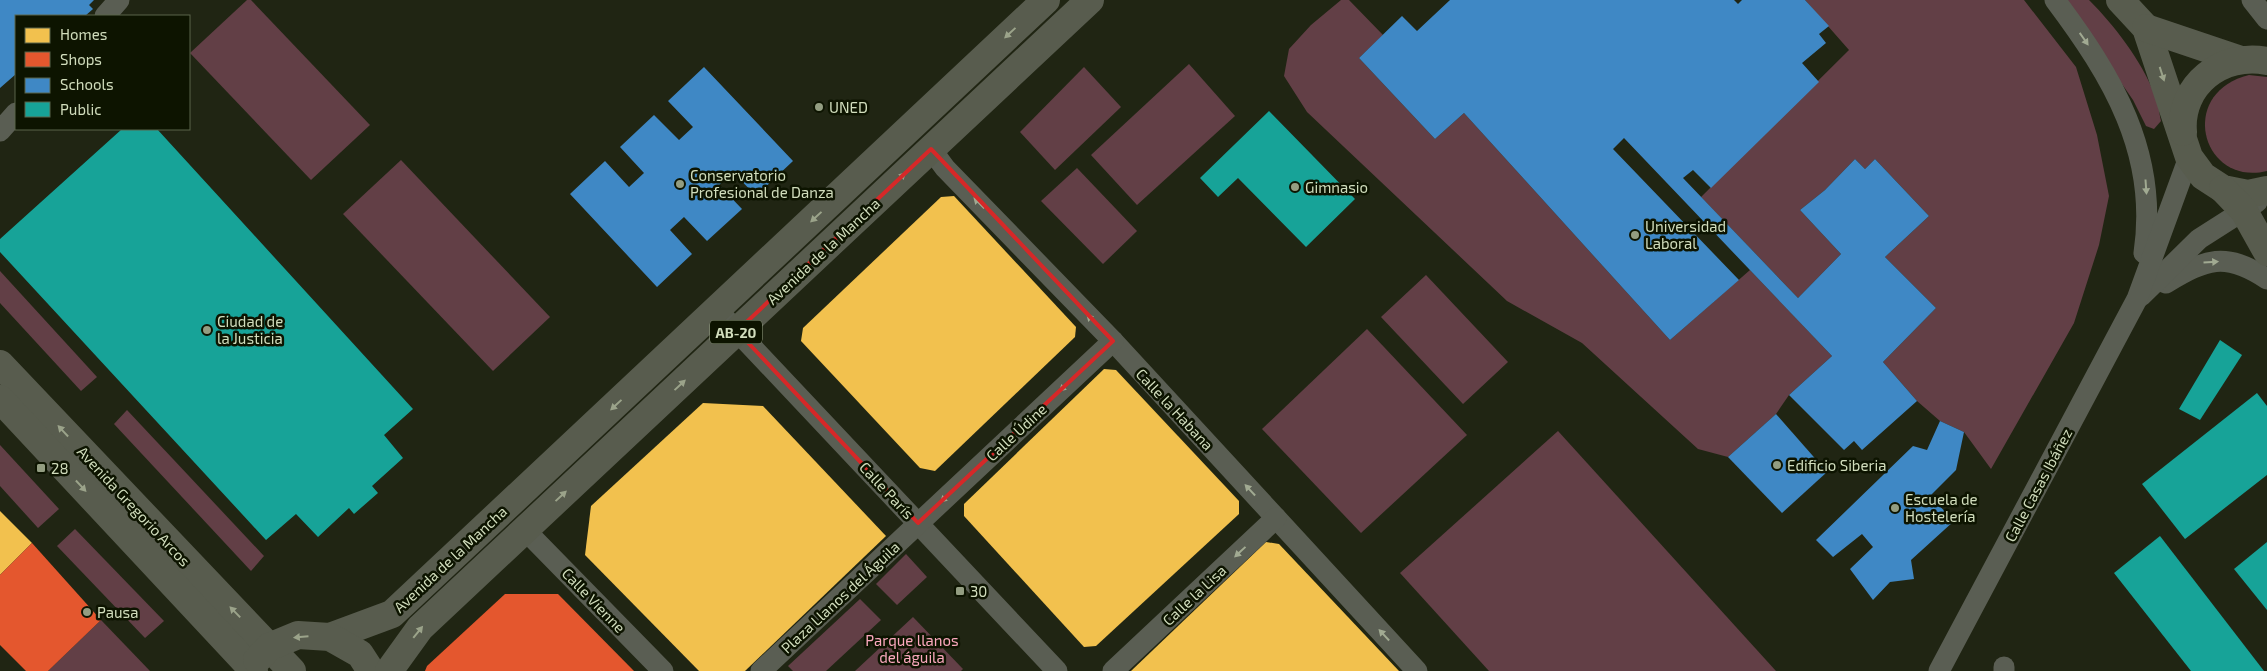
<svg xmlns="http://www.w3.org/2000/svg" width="2267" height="671" font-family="'Exo 2',sans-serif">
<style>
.green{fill:#623f46}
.homes{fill:#f2c14e}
.shops{fill:#e4572e}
.schools{fill:#3f88c5}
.public{fill:#17a398}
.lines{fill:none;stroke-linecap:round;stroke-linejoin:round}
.minor{stroke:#5a5e53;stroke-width:21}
.major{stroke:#585c4e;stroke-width:28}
.oneway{fill:#9ba38a}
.oneway2{fill:#a1aa92}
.marked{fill:none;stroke:#d62828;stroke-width:4;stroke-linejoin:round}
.poi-dot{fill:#939d81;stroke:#0d1400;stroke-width:2}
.labels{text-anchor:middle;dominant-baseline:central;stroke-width:5;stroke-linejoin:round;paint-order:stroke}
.shield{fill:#0d1400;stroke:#96a184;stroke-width:1}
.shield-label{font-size:14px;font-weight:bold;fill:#d1ddbc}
.poi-label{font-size:15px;fill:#d1ddbc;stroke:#0d1400;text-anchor:start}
.street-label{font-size:15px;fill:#d1ddbc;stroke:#0d1400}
.park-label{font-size:15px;fill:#fca9be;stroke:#0d1400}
</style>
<rect width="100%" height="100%" fill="#202513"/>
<g class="green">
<path d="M247,0H251L370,125L311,180L190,53Z"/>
<path d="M1341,0H1349L1383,35L1359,58L1435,139L1464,113L1670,340L1750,270L1832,356L1789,395L1776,414L1728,457L1698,449L1582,343L1507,301L1307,112L1284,76L1289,49L1311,25Z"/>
<path d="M1805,0H2024L2076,67L2097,135L2109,196L2099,245L2074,323L1991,469L1964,432L1940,421L1917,401L1883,362L1936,308L1885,257L1929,216L1875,159L1865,169L1855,159L1825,190L1800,210L1841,254L1798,298L1701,197L1849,50Z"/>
<path d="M2064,0H2089C2115,26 2141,60 2155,95C2159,103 2159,113 2161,121L2154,129L2146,126L2133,100Z"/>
<path d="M1189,64L1235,116L1137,205L1091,155Z"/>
<path d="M1084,67L1121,107L1055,170L1020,132Z"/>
<path d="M2249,75L2267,77V171C2202,187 2176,93 2249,75Z"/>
<path d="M401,160L550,317L493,371L343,214Z"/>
<path d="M1077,168L1137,231L1103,264L1041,201Z"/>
<path d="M0,271L97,377L81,391L0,303Z"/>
<path d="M1426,275L1508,362L1463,404L1381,317Z"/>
<path d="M1367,329L1467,435L1361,533L1262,429Z"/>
<path d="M127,410L264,556L251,571L114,424Z"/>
<path d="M1558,431L1776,671H1489L1400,573Z"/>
<path d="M0,445L59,509L38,528L0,486Z"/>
<path d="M75,529L164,621L145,638L57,546Z"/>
<path d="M906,554L927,577L897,605L876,584Z"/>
<path d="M860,599L881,620L826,671H793L788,666Z"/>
<path d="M913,617L963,669L961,671H855Z"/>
<path d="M101,620L150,671H48Z"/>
</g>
<g class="homes">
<path d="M954,196L1076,327L1075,337L935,471L920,468L801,341L803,328L941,197Z"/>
<path d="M1104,369L1116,370L1239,501V514L1096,646L1084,647L964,516V504Z"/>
<path d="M703,403L763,406L886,536L745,671H699L585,555L591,506Z"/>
<path d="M0,511L32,543L0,575Z"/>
<path d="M1266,542L1279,544L1399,671H1131Z"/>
</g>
<g class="shops">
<path d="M32,543L101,620L48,671H26L0,645V575Z"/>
<path d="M505,594H558L634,671H425L427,666Z"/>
</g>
<g class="schools">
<path d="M0,0H94L89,5L93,9L85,16H16V74L0,88Z"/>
<path d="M1450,0H1734L1738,4L1742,0H1805L1829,26L1819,34L1826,43L1802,63L1819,82L1711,188L1693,170L1683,178L1798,298L1841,254L1800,210L1825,190L1855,159L1865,169L1875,159L1929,216L1885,257L1936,308L1883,362L1917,401L1862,450L1854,441L1844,450L1789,395L1832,356L1624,138L1613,149L1739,280L1670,340L1464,113L1435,139L1359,58L1402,16L1417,31Z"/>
<path d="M704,67L793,161L756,196L733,172L719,185L742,209L707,241L684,217L670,230L692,254L657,287L570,194L605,161L629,187L644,173L620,147L654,115L679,140L693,127L668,101Z"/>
<path d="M1776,414L1827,472L1782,513L1728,457Z"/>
<path d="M1940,421L1964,432L1956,470L1930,496L1954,521L1911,560L1914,579L1890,582L1873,600L1850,569L1873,547L1862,534L1833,557L1816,540L1913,446L1927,450Z"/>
</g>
<g class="public">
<path d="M1269,111L1355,199L1306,247L1238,178L1218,197L1200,178Z"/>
<path d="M122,129H157L413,409L384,435L403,458L372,486L378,493L354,514L349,508L318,537L296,514L266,540L0,252V239Z"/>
<path d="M2220,340L2242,355L2200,420L2179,409Z"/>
<path d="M2257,393L2267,406V475L2185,539L2142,484Z"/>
<path d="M2160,536L2264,671H2191L2114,573Z"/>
<path d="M2267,542V610L2234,569Z"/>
</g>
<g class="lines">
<g class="minor">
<path d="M2055,0C2112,76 2159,153 2144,253"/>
<path d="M2252,0L2267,19"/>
<path d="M105,16L119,0"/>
<path d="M0,131L16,113"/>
<path d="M931,149L945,168L1113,341L1417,671"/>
<path d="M2166,283C2206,259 2225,251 2267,279"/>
<path d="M2141,296L2199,239L2257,202"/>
<path d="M717,310L1057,671"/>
<path d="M525,530L663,671"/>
<path d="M2004,667V671"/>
<path d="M761,671L1113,341"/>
<path d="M1113,671L1276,518"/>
<path d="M1939,671L2137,299L2189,157"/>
</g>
<g class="major">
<path d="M2120,0L2146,28L2189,157L2203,176L2223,189L2248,194L2267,190"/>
<path d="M2146,28L2241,60"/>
<path d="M2183,132C2179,85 2222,52 2267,61"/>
<path d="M2223,189L2244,211L2267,252"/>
<path d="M0,364L292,671"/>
<path d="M0,399L254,671"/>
<path d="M330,637L392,614L1046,0"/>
<path d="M257,660L269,647L298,635L330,637L360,654L371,671"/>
<path d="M389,671L420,628L1090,0"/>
</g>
</g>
<defs><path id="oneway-solid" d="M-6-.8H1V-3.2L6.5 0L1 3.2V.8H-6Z" transform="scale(1.25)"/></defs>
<g class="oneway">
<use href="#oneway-solid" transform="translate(1010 33) rotate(137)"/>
<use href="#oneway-solid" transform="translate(2162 74) rotate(72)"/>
<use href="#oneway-solid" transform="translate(900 178) rotate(-43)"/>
<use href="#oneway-solid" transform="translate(816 217) rotate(137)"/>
<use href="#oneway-solid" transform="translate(680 385) rotate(-43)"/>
<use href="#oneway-solid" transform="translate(616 405) rotate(137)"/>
<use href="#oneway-solid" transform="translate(63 431) rotate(-133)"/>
<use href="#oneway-solid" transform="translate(81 486) rotate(47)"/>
<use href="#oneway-solid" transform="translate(561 496) rotate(-43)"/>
<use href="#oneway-solid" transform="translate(235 612) rotate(-134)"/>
<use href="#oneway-solid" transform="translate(418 632) rotate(-51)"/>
<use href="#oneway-solid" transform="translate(301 637) rotate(175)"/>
</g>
<g class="oneway2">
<use href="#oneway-solid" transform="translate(2084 39) rotate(55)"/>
<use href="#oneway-solid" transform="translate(2146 187) rotate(86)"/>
<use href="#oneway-solid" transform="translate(979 203) rotate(-134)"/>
<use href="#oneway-solid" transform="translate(2211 262) rotate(-4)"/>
<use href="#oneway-solid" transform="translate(1092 320) rotate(-134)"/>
<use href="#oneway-solid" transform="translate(1065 386) rotate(137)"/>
<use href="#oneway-solid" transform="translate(1250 490) rotate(-133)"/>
<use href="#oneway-solid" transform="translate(946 497) rotate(137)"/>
<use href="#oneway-solid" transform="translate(1240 552) rotate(137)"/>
<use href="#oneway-solid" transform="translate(1384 635) rotate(-133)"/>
</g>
<path class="marked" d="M931,149L1113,341L918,523L737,331Z"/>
<g class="poi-dot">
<circle cx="819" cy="107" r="5"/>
<circle cx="680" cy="184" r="5"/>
<circle cx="1295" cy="187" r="5"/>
<circle cx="1635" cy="235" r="5"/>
<circle cx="207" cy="330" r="5"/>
<circle cx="1777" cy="465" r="5"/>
<rect x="36" y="463" width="10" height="10" rx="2.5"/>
<circle cx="1895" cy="508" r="5"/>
<rect x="955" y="586" width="10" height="10" rx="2.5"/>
<circle cx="87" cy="612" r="5"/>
</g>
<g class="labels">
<rect class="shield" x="710" y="320.5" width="52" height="23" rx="4"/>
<g class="shield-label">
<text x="736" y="332">AB-20</text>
</g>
<g class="poi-label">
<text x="829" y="107">UNED</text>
<text x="690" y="175">Conservatorio<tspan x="690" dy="17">Profesional de Danza</tspan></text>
<text x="1305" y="187">Gimnasio</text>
<text x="1645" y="226">Universidad<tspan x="1645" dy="17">Laboral</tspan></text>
<text x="217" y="321">Ciudad de<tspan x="217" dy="17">la Justicia</tspan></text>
<text x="1787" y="465">Edificio Siberia</text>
<text x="51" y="468">28</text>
<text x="1905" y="499">Escuela de<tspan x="1905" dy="17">Hostelería</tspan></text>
<text x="970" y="591">30</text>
<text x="97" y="612">Pausa</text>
</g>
<g class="street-label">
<text transform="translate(823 251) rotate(-43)">Avenida de la Mancha</text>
<text transform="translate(1175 409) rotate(47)">Calle la Habana</text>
<text transform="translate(1016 432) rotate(-43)">Calle Údine</text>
<text transform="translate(2038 485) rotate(-62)">Calle Casas Ibáñez</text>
<text transform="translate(887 490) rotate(47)">Calle París</text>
<text transform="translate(134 506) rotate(47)">Avenida Gregorio Arcos</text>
<text transform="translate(450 559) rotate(-43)">Avenida de la Mancha</text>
<text transform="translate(1194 595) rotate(-43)">Calle la Lisa</text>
<text transform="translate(840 597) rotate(-43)">Plaza Llanos del Águila</text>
<text transform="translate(594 600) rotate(46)">Calle Vienne</text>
</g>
<g class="park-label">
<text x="912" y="640">Parque llanos<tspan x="912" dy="17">del águila</tspan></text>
</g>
</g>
<rect x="15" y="15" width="175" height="115" fill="#0d1400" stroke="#5b644b"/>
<rect x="25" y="28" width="25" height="15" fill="#f2c14e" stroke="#5b644b"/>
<text x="60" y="40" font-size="15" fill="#d1ddbc">Homes</text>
<rect x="25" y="52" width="25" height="15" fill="#e4572e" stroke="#5b644b"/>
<text x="60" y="65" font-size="15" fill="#d1ddbc">Shops</text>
<rect x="25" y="78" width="25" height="15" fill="#3f88c5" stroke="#5b644b"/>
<text x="60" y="90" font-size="15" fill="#d1ddbc">Schools</text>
<rect x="25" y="102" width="25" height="15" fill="#17a398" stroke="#5b644b"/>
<text x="60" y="115" font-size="15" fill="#d1ddbc">Public</text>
</svg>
